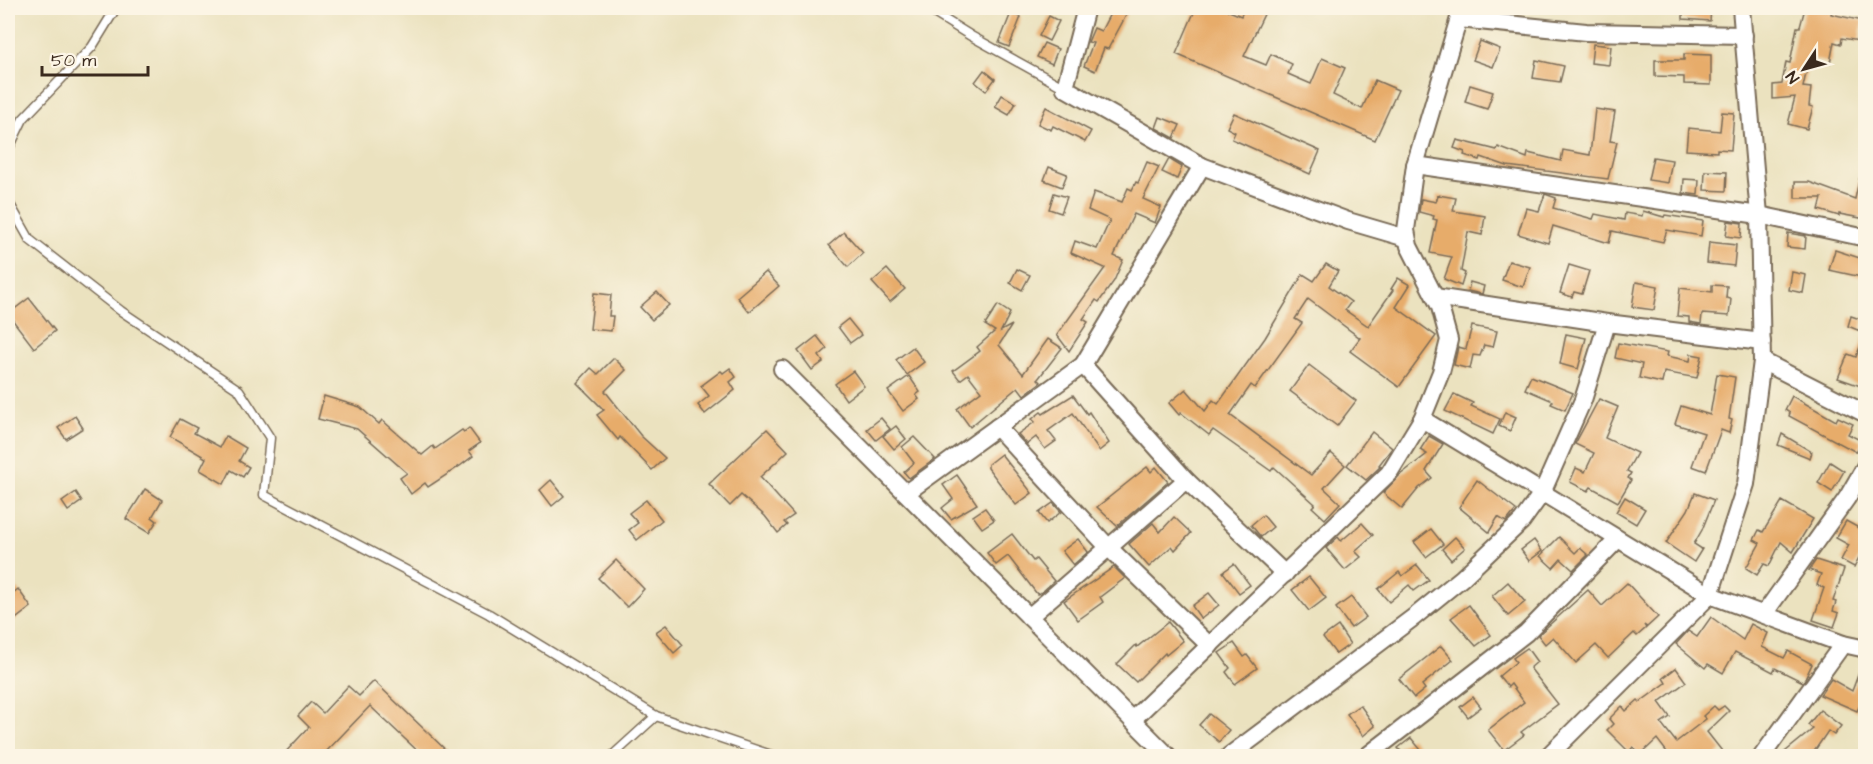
<svg xmlns="http://www.w3.org/2000/svg" width="1873" height="764" font-family="'Architects Daughter',sans-serif">
<style>
.building{fill:#e7ac6a}
.lines{fill:none;stroke-linecap:round;stroke-linejoin:round}
.lane-casing{stroke:#796a56;stroke-width:11}
.street-casing{stroke:#796a56;stroke-width:20}
.lane{stroke:#fff;stroke-width:8}
.street{stroke:#fff;stroke-width:16}
</style>
<rect width="100%" height="100%" fill="#fcf5e5"/>
<filter id="ink" filterUnits="userSpaceOnUse"><feTurbulence type="fractalNoise" baseFrequency=".0167" numOctaves="2"/><feDisplacementMap in="SourceGraphic" scale="12" xChannelSelector="R" yChannelSelector="G"/><feConvolveMatrix kernelMatrix="1 2 1 2 8 2 1 2 1" color-interpolation-filters="sRGB"/></filter>
<filter id="wash" filterUnits="userSpaceOnUse"><feTurbulence type="fractalNoise" baseFrequency=".008" numOctaves="4" result="noise"/><feDisplacementMap in="SourceGraphic" scale="24" xChannelSelector="R" yChannelSelector="G"/><feGaussianBlur stdDeviation="1.35" result="paint"/><feColorMatrix in="noise" values="0 0 0 0 0 0 0 0 0 0 0 0 0 0 0 0 0 1.4 0 .05"/><feComposite in="paint" operator="in"/></filter>
<g filter="url(#wash)">
<rect width="100%" height="100%" fill="#ebe2bf"/>
<g id="blocks">
<g class="building">
<path d="M1113,8H1130L1108,49L1104,48L1095,71L1084,66L1093,43L1088,42L1094,28L1101,31Z"/>
<path d="M1196,8H1222L1241,16L1244,8H1267L1244,56L1266,65L1271,54L1292,64L1288,74L1311,84L1322,58L1345,68L1333,95L1362,109L1375,80L1398,90L1375,140L1176,54Z"/>
<path d="M1683,8H1711L1710,21L1683,19Z"/>
<path d="M1805,8H1832L1831,14L1863,21L1859,41L1842,38L1841,44L1834,42L1830,63L1809,59L1803,87L1811,88L1809,106L1813,107L1807,129L1788,124L1795,97L1773,99V85L1782,84L1786,62L1790,63L1797,27H1800Z"/>
<path d="M1011,13L1021,17L1009,47L999,43Z"/>
<path d="M1049,16L1059,21L1049,41L1039,36Z"/>
<path d="M1480,41L1500,49L1493,67L1473,60Z"/>
<path d="M1044,43L1058,49L1052,64L1037,57Z"/>
<path d="M1593,44L1611,46L1609,65L1591,63Z"/>
<path d="M1684,54L1711,55V85L1684,84V77L1655,76V60H1684Z"/>
<path d="M1536,60L1564,66L1560,82L1533,78Z"/>
<path d="M984,70L995,79L986,91L975,82Z"/>
<path d="M1470,85L1493,92L1487,109L1465,102Z"/>
<path d="M1002,95L1016,103L1009,115L995,107Z"/>
<path d="M1046,107L1091,131L1085,142L1053,126L1051,130L1038,124Z"/>
<path d="M1595,109L1615,112L1610,141L1617,142L1608,179L1507,166L1481,157L1480,160L1464,155L1465,152L1454,148L1457,140L1497,150L1498,147L1527,158L1528,153L1561,161L1563,150L1590,155Z"/>
<path d="M1722,112L1734,113L1731,150L1717,149V152L1686,150L1688,128L1720,131Z"/>
<path d="M1234,113L1320,151L1310,174L1232,139L1235,132L1227,128Z"/>
<path d="M1160,117L1180,125L1174,138L1156,128Z"/>
<path d="M1653,157L1672,160L1668,183L1648,180Z"/>
<path d="M1169,159L1182,167L1177,179L1162,172Z"/>
<path d="M1147,162L1159,167L1143,199L1161,207L1155,223L1134,214L1114,256L1123,260L1114,281L1099,302L1096,300L1083,319L1088,322L1069,351L1057,335L1105,268L1071,253L1075,241L1097,249L1110,220L1088,210L1094,192L1122,202L1128,188L1132,190L1136,182L1138,183Z"/>
<path d="M1049,167L1067,174L1062,187L1044,180Z"/>
<path d="M1705,171L1727,172L1726,191L1704,190Z"/>
<path d="M1860,176H1866V219L1839,214V216L1819,210L1822,198H1795V182H1809L1855,199Z"/>
<path d="M1684,179L1699,180L1698,195L1683,193Z"/>
<path d="M1054,193L1067,197L1061,213L1049,209Z"/>
<path d="M1545,194L1556,198L1553,208L1593,219L1595,214L1624,220L1625,213L1642,216L1643,211L1664,217L1665,215L1703,221L1701,236L1667,230L1663,242L1612,231L1609,243L1553,226L1548,243L1518,234L1526,208L1539,211Z"/>
<path d="M1438,195L1456,198L1453,211L1485,216L1482,235L1468,232L1461,271L1465,273L1461,286L1444,279L1452,257L1430,253L1437,220L1433,219L1434,216L1419,212L1421,199L1436,202Z"/>
<path d="M1728,221L1742,223L1741,238L1726,236Z"/>
<path d="M844,232L863,253L848,267L829,245Z"/>
<path d="M1788,233L1806,236L1805,249L1787,247Z"/>
<path d="M1709,242L1736,245L1734,266L1707,263Z"/>
<path d="M1835,250L1866,260V278L1829,270Z"/>
<path d="M1509,261L1530,267L1523,287L1502,280Z"/>
<path d="M1326,264L1338,271L1329,286L1351,302L1345,310L1368,326L1393,290L1391,289L1398,278L1410,285L1396,307L1436,336L1399,387L1350,351L1360,338L1308,299L1295,319L1302,323L1255,388L1251,385L1230,415L1311,475L1331,453L1345,465L1324,488L1340,503L1325,519L1312,507L1315,504L1274,467L1271,471L1213,430L1209,435L1181,413L1179,415L1169,403L1186,389L1205,411L1213,400L1218,404L1265,338L1303,274L1314,281Z"/>
<path d="M1569,265L1589,271L1582,294L1574,292L1572,297L1560,293Z"/>
<path d="M887,269L905,289L890,302L872,282Z"/>
<path d="M1017,269L1030,275L1022,290L1010,283Z"/>
<path d="M766,272L779,286L749,312L737,297Z"/>
<path d="M1792,272L1806,275L1803,293L1789,290Z"/>
<path d="M1470,282L1484,286L1482,294L1468,291Z"/>
<path d="M1636,282L1658,286L1654,310L1632,307Z"/>
<path d="M1712,285L1727,286L1726,298L1731,299L1729,316L1702,314L1701,324L1689,322V317L1677,316L1680,288L1712,292Z"/>
<path d="M657,292L669,305L652,320L640,307Z"/>
<path d="M594,293L611,295L609,316H613L611,331L590,329Z"/>
<path d="M29,298L55,331L34,348L8,314Z"/>
<path d="M998,305L1010,313L1001,331L1012,325L999,345L1023,374L1048,339L1062,348L1038,379L1041,382L1024,395L1018,387L970,427L957,409L981,391L968,374L960,380L953,371L980,351L977,347L995,331L985,325Z"/>
<path d="M1851,316L1863,320L1860,331L1848,326Z"/>
<path d="M848,319L861,335L850,343L838,327Z"/>
<path d="M1472,326L1497,331L1493,347L1484,345L1480,356L1473,355L1470,369L1454,365L1458,347L1466,349Z"/>
<path d="M1566,334L1586,338L1578,369L1560,364Z"/>
<path d="M1865,334H1866V388L1838,378L1848,354L1856,357Z"/>
<path d="M817,336L827,349L819,356L823,362L812,370L798,351Z"/>
<path d="M1618,343L1668,352L1667,356L1690,361L1691,354L1702,356L1697,378L1664,372L1662,383L1639,378L1642,364L1615,358Z"/>
<path d="M913,347L924,362L907,375L896,360Z"/>
<path d="M614,358L626,370L605,391L641,436L665,458L652,470L620,437L618,440L597,415L604,410L577,383L591,368L598,374Z"/>
<path d="M1309,365L1356,401L1337,426L1290,391Z"/>
<path d="M730,368L736,377L730,382L735,390L705,414L698,405L709,396L701,386L721,371L723,373Z"/>
<path d="M853,371L864,386L846,400L835,384Z"/>
<path d="M1717,374L1735,377L1729,419L1732,420L1729,433L1721,430L1706,471L1692,466L1704,433L1675,424L1681,406L1710,415Z"/>
<path d="M909,376L920,392L916,395L919,399L903,411L888,391Z"/>
<path d="M1531,376L1573,393L1565,410L1551,404L1553,401L1525,389Z"/>
<path d="M1454,394L1473,403L1471,406L1500,419L1493,434L1445,411Z"/>
<path d="M1073,395L1087,414L1089,412L1109,443L1099,451L1073,413L1048,431L1056,441L1045,449L1036,437L1027,444L1018,434L1035,422L1032,419L1041,412L1043,414Z"/>
<path d="M324,396L360,407L379,424L382,420L422,455L433,446L435,449L462,430L464,432L469,428L480,443L469,451L473,456L460,466L428,487L425,483L411,494L400,478L407,473L357,429L318,419Z"/>
<path d="M1792,396L1836,421L1838,417L1853,424L1848,434L1862,441L1856,452L1789,416L1790,413L1785,410Z"/>
<path d="M1599,399L1618,407L1605,438L1637,453L1627,471L1631,473L1628,478L1631,480L1618,502L1591,487L1588,491L1570,482L1576,468L1585,472L1594,453L1575,444Z"/>
<path d="M1505,412L1516,417L1510,431L1499,426Z"/>
<path d="M75,416L83,428L66,439L58,428Z"/>
<path d="M881,418L890,429L876,440L867,429Z"/>
<path d="M180,419L197,428L194,433L220,447L226,436L246,448L239,461L249,467L243,477L231,470L224,484L200,470L206,458L170,437Z"/>
<path d="M896,426L906,439L894,449L883,436Z"/>
<path d="M767,429L788,451L760,477L794,515L784,522L787,525L778,533L765,516L741,495L730,506L709,484Z"/>
<path d="M1372,432L1392,448L1379,465L1381,466L1366,480L1347,465Z"/>
<path d="M1782,434L1812,452L1810,458L1778,445Z"/>
<path d="M1429,436L1443,444L1426,471L1432,478L1419,488L1402,509L1383,493L1400,475L1427,454L1420,450Z"/>
<path d="M914,437L935,459L909,478L904,472L914,463L902,447Z"/>
<path d="M1001,454L1032,493L1016,505L988,468V464Z"/>
<path d="M1830,462L1844,471L1832,492L1818,483Z"/>
<path d="M1147,467L1151,472L1156,467L1168,482L1117,526L1097,507Z"/>
<path d="M957,475L977,504L951,519L942,508L953,499L943,485Z"/>
<path d="M551,480L564,496L552,506L540,490Z"/>
<path d="M1477,480L1516,510L1506,522L1498,517L1489,532L1459,507Z"/>
<path d="M145,489L162,500L152,517L157,521L149,533L126,519Z"/>
<path d="M76,492L82,501L68,511L62,502Z"/>
<path d="M1695,493L1714,500L1702,530L1694,544L1702,549L1694,562L1666,543L1688,510Z"/>
<path d="M1625,497L1645,509L1636,524L1616,512Z"/>
<path d="M646,500L662,520L637,540L629,530L638,523L629,513Z"/>
<path d="M1782,501L1813,519L1793,552L1781,542L1769,566L1764,564L1757,575L1746,568L1760,543L1754,540L1759,530L1763,532Z"/>
<path d="M1053,503L1061,512L1047,523L1039,513Z"/>
<path d="M985,508L994,520L982,528L973,516Z"/>
<path d="M1263,515L1273,527L1261,537L1251,525Z"/>
<path d="M1174,517L1191,533L1175,550L1172,546L1149,567L1129,544L1153,523L1160,532Z"/>
<path d="M1846,521L1866,532V544L1854,567L1841,560L1849,545L1836,538Z"/>
<path d="M1362,523L1373,535L1355,551L1361,557L1345,570L1326,548L1338,537L1341,541Z"/>
<path d="M1431,529L1443,544L1426,557L1414,542Z"/>
<path d="M1012,534L1033,561L1036,559L1054,581L1042,592L1037,594L1008,556L996,565L987,553Z"/>
<path d="M1455,537L1465,548L1451,560L1442,549Z"/>
<path d="M1559,537L1575,553L1580,548L1588,555L1573,570L1561,559L1553,568L1540,556Z"/>
<path d="M1078,539L1088,552L1073,565L1062,551Z"/>
<path d="M1534,540L1542,551L1529,561L1521,550Z"/>
<path d="M616,560L644,589L627,607L598,578Z"/>
<path d="M1816,560L1844,569L1833,601L1836,602L1833,611L1839,613L1834,627L1813,620L1824,588L1817,585L1821,574L1809,570Z"/>
<path d="M1234,564L1250,585L1239,593L1223,572Z"/>
<path d="M1417,565L1429,580L1414,591L1409,585L1389,602L1378,589L1399,572L1402,576Z"/>
<path d="M1114,567L1125,578L1100,597L1103,602L1078,620L1064,601Z"/>
<path d="M1309,577L1326,598L1309,611L1292,590Z"/>
<path d="M1508,582L1525,602L1508,616L1492,596Z"/>
<path d="M1627,583L1658,617L1647,627L1644,625L1646,628L1637,636L1634,633L1608,658L1596,645L1576,663L1553,637L1545,644L1538,635L1588,590L1602,606Z"/>
<path d="M18,589L31,607L8,625V597Z"/>
<path d="M1209,593L1219,605L1201,619L1192,606Z"/>
<path d="M1351,597L1366,617L1351,628L1336,608Z"/>
<path d="M1469,605L1491,635L1476,646L1451,618Z"/>
<path d="M1711,617L1743,640L1751,624L1768,633L1762,647L1784,658L1788,651L1812,664L1805,679L1803,682L1775,668L1773,672L1735,652L1723,673L1708,664L1705,668L1676,644L1688,631L1697,637Z"/>
<path d="M1168,622L1183,641L1166,655L1165,653L1136,682L1117,664L1136,645L1137,647Z"/>
<path d="M666,625L683,645L674,653L656,632Z"/>
<path d="M1338,626L1350,644L1336,654L1323,637Z"/>
<path d="M1234,643L1244,657L1247,655L1257,668L1235,684L1226,672L1230,668L1219,653Z"/>
<path d="M1441,646L1453,660L1422,685L1425,689L1414,698L1399,679Z"/>
<path d="M1527,648L1537,662L1530,668L1558,704L1521,732L1524,735L1504,750L1488,730L1524,702L1511,684L1508,687L1499,676L1516,662L1513,658Z"/>
<path d="M1864,659L1866,709L1859,707L1857,711L1820,695L1831,679L1852,691Z"/>
<path d="M1676,668L1686,682L1659,702L1670,717L1661,723L1676,742L1706,719L1703,716L1714,706L1718,710L1724,706L1729,711L1707,732L1722,751L1714,756H1670L1657,739L1640,755L1633,747L1629,752L1607,730L1613,724L1609,719L1622,706L1626,711L1638,700L1640,702L1666,683L1663,678Z"/>
<path d="M374,681L452,756H423L370,706L322,756H282L309,727L298,716L311,702L323,713L348,686L359,696Z"/>
<path d="M1473,697L1481,707L1468,717L1460,707Z"/>
<path d="M1360,705L1375,726L1363,736L1347,714Z"/>
<path d="M1820,710L1841,726L1834,735L1828,731L1811,756H1780L1813,729L1808,725Z"/>
<path d="M1209,714L1229,730L1219,742L1199,725Z"/>
<path d="M1411,738L1426,756H1405L1398,748Z"/>
</g>
</g>
</g>
<g filter="url(#ink)">
<use href="#blocks" fill-opacity="0" stroke="#796a56" stroke-width="1.5"/>
<g class="lines">
<g class="lane-casing">
<g id="lane">
<path d="M926,8L971,36L1065,88"/>
<path d="M8,150L23,119L92,47L116,8"/>
<path d="M8,201L30,240L121,311L239,390L270,438L264,495L489,614L656,716L774,756"/>
<path d="M612,756L656,716"/>
</g>
</g>
<g class="street-casing">
<g id="street">
<path d="M1086,8L1065,88L1202,166L1348,221L1406,238"/>
<path d="M1459,19L1586,32L1744,35"/>
<path d="M1415,165L1759,215L1866,238"/>
<path d="M1435,297L1607,323L1762,342"/>
<path d="M1762,361L1866,414"/>
<path d="M1083,365L1186,480L1285,574"/>
<path d="M782,369L1168,756"/>
<path d="M1422,419L1710,595L1843,644L1866,649"/>
<path d="M997,427L1109,548L1210,646"/>
<path d="M906,493L1083,365L1202,166"/>
<path d="M1764,614L1847,498L1866,465"/>
<path d="M1029,617L1186,480"/>
<path d="M1132,720L1389,473L1422,419L1441,372L1449,340L1440,307L1409,246L1406,230L1415,165L1462,8"/>
<path d="M1229,756L1414,617L1462,578L1522,521L1542,493L1583,400L1607,323"/>
<path d="M1367,756L1526,633L1617,540"/>
<path d="M1548,756L1710,595L1746,484L1762,361L1759,215L1741,8"/>
<path d="M1762,756L1843,644"/>
</g>
</g>
<use href="#lane" class="lane"/>
<use href="#street" class="street"/>
</g>
</g>
<rect width="1873" height="764" fill="none" stroke="#fcf5e5" stroke-width="30"/>
<g transform="translate(1804 69) rotate(234)" stroke="#fcf5e5" stroke-width="4.5" paint-order="stroke">
<path d="M0-4.5L10 22L0 15L-10 22Z" fill="#3b2a1e"/>
<text y="-9" font-size="16" font-weight="bold" text-anchor="middle" fill="#3b2a1e">N</text>
</g>
<path d="M42 66v9h106v-9" fill="none" stroke="#3b2a1e" stroke-width="3"/>
<text x="51" y="66" font-size="18" fill="#3b2a1e" stroke="#fcf5e5" stroke-width="4.5" paint-order="stroke">50 m</text>
</svg>
